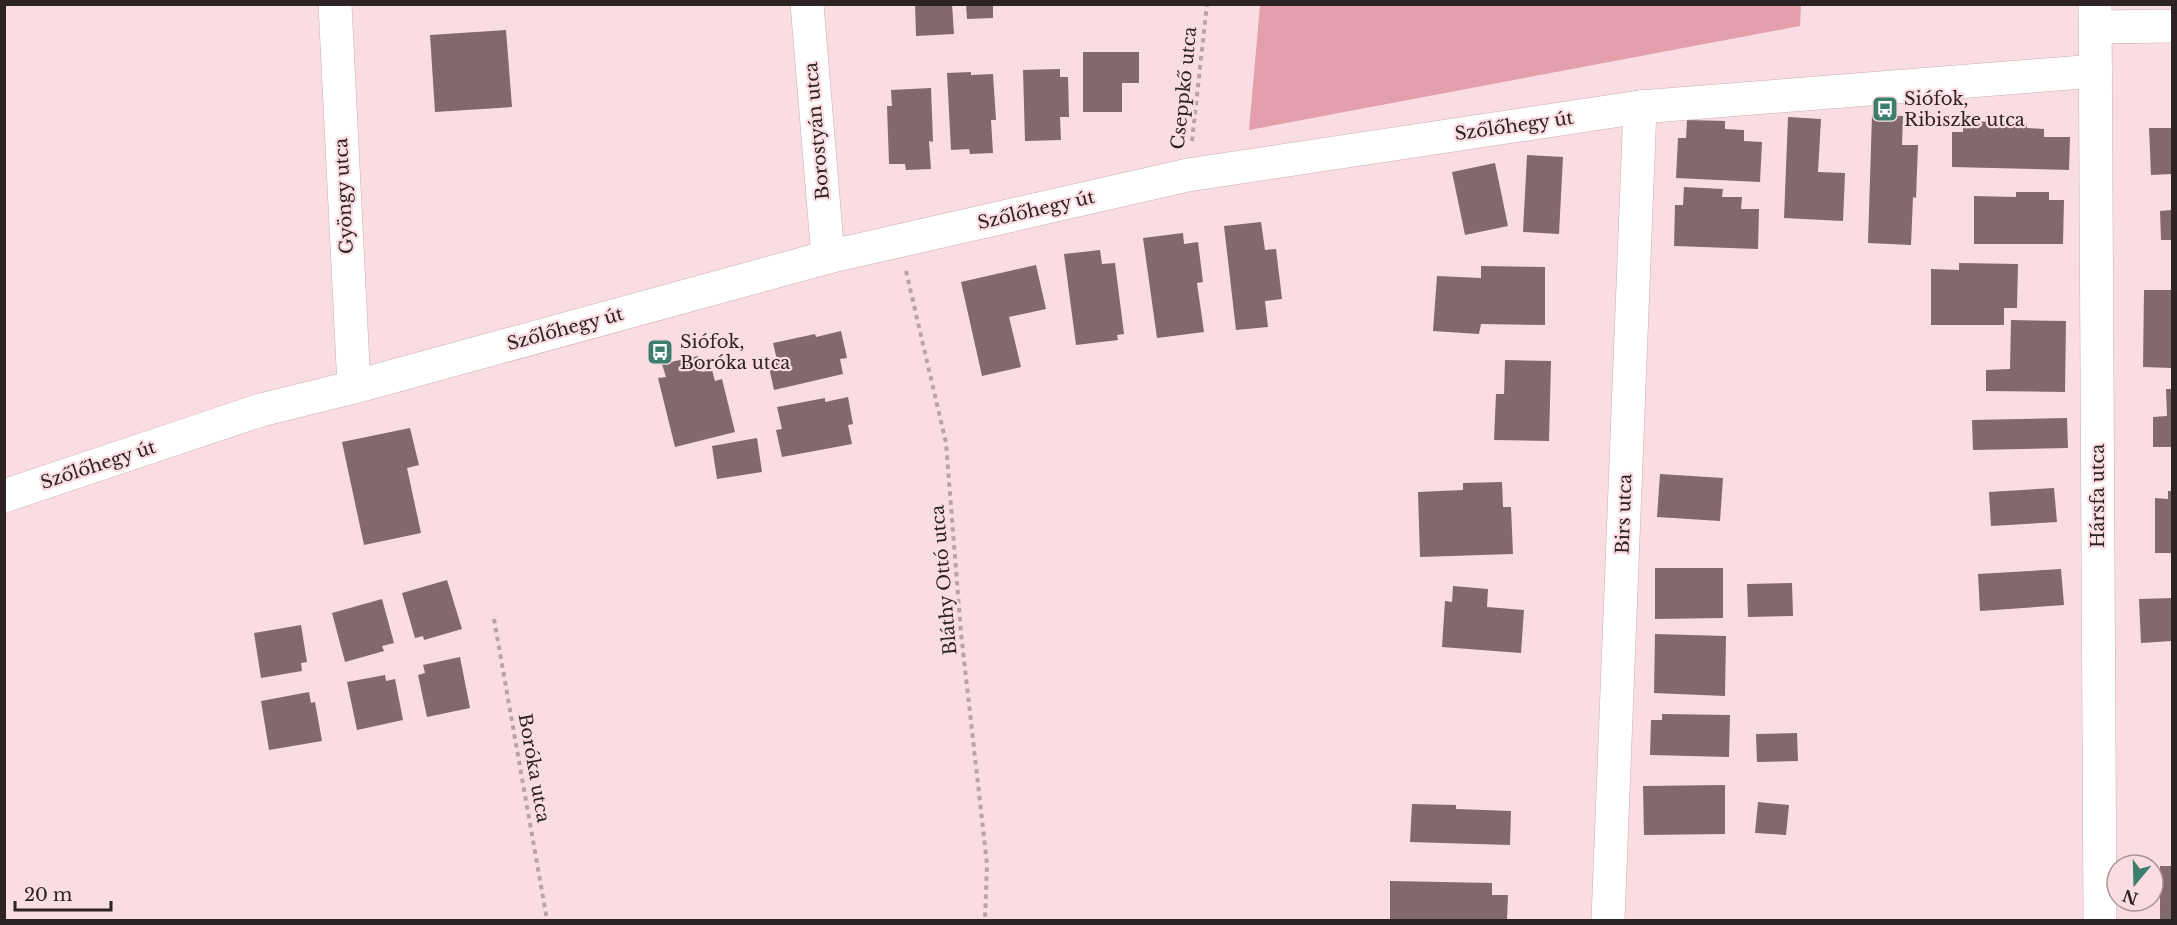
<svg xmlns="http://www.w3.org/2000/svg" width="2177" height="925" font-family="'Libre Baskerville',serif">
<style>
.green{fill:#e39fac}
.building{fill:#82696e}
.lines{fill:none;stroke-linecap:round;stroke-linejoin:round}
.minor-casing{stroke:#c8adb2;stroke-width:34}
.path{stroke:#baa3a7;stroke-width:4;stroke-dasharray:4.5 4.5;stroke-linecap:butt}
.minor{stroke:#fff;stroke-width:33}
.labels{text-anchor:middle;dominant-baseline:central;stroke-width:4.5;stroke-linejoin:round;paint-order:stroke}
.street-label{font-size:18px;fill:#2d2224;stroke:#fadde2}
.poi-label{font-size:18px;fill:#2d2224;stroke:#fadde2;text-anchor:start}
</style>
<rect width="100%" height="100%" fill="#fadde2"/>
<path class="green" d="M1260,5V4L1801,5L1800,26L1249,130Z"/>
<g class="building">
<path d="M915,4H952L954,34L916,36Z"/>
<path d="M966,4H993V18L967,19Z"/>
<path d="M506,30L512,107L435,112L430,35Z"/>
<path d="M1083,52H1139V83H1122V112H1083Z"/>
<path d="M1060,69V77H1068L1069,117H1060L1061,140L1025,141L1023,70Z"/>
<path d="M971,72V75L993,74L996,120H991L993,153L970,154L969,149L951,150L947,73Z"/>
<path d="M931,88L933,142L929,141L931,169L906,170L905,164H889L887,106H892L891,90Z"/>
<path d="M1872,115L1903,116L1902,145H1918L1916,198L1913,197L1911,245L1868,243Z"/>
<path d="M1788,117L1821,119L1818,172L1845,173L1843,221L1784,218Z"/>
<path d="M1687,120L1725,121V129L1744,130V141L1762,142L1760,182L1676,178L1678,138H1686Z"/>
<path d="M1963,121L2027,123V128L2044,129V137H2070L2069,170L1952,167V132H1963Z"/>
<path d="M2149,128H2172V174L2151,175Z"/>
<path d="M1527,155L1563,157L1559,234L1523,232Z"/>
<path d="M1495,163L1508,226L1465,235L1452,172Z"/>
<path d="M1684,187L1723,189L1722,197H1742L1741,209H1759L1758,249L1674,246L1675,205H1683Z"/>
<path d="M2016,192H2049V200H2064L2063,244H1974V196L2016,197Z"/>
<path d="M2172,210V240H2161L2160,211Z"/>
<path d="M1261,222L1265,250L1276,249L1282,299L1265,301L1268,327L1236,330L1224,226Z"/>
<path d="M1183,233L1184,244L1198,242L1203,282L1197,283L1204,332L1157,338L1143,238Z"/>
<path d="M1100,250L1102,264L1115,263L1124,334L1117,335L1118,340L1076,345L1064,254Z"/>
<path d="M1959,263L2018,264L2017,308H2004V325H1931V269L1959,270Z"/>
<path d="M1036,265L1046,309L1009,317L1021,367L982,376L961,282Z"/>
<path d="M1481,266L1545,267V325L1481,324L1479,334L1433,331L1437,276L1481,278Z"/>
<path d="M2144,290H2172V368L2143,367Z"/>
<path d="M2011,320L2066,321L2065,392L1986,391V370L2010,369Z"/>
<path d="M841,331L847,358L840,359L843,374L774,390L768,363L777,360L773,343L815,334L816,337Z"/>
<path d="M698,356L702,372L712,370L715,381L722,379L735,432L675,447L658,378L666,377L662,364Z"/>
<path d="M1505,360L1551,361L1549,441L1494,440L1496,394H1504Z"/>
<path d="M2166,389H2172V447H2153V417L2167,416Z"/>
<path d="M848,397L853,424L848,425L852,444L782,457L776,430L782,429L777,407L825,398V402Z"/>
<path d="M2067,418L2068,448L1973,450L1972,420Z"/>
<path d="M410,428L419,465L407,468L421,533L364,545L342,442Z"/>
<path d="M757,438L762,472L717,479L712,446Z"/>
<path d="M1660,474L1723,478L1720,521L1657,517Z"/>
<path d="M1502,482L1503,507H1511L1513,554L1420,557L1418,492L1463,490V483Z"/>
<path d="M2054,488L2057,522L1991,526L1989,492Z"/>
<path d="M2168,491H2172V553H2155V498L2168,499Z"/>
<path d="M1655,568H1723V618L1655,619Z"/>
<path d="M2061,569L2064,605L1980,611L1978,574Z"/>
<path d="M447,580L462,629L424,640L423,636L415,638L402,593Z"/>
<path d="M1792,583L1793,616L1748,617L1747,584Z"/>
<path d="M1453,586L1488,589L1487,607L1524,610L1521,653L1442,647L1445,601L1452,602Z"/>
<path d="M2172,598V641L2141,643L2139,599Z"/>
<path d="M382,599L394,643L382,646L384,651L345,662L332,613Z"/>
<path d="M301,625L307,662L301,663L302,671L261,678L254,633Z"/>
<path d="M1655,634L1726,636L1725,696L1654,693Z"/>
<path d="M460,657L470,708L427,717L418,675L425,673L423,665Z"/>
<path d="M385,675L386,681L395,679L403,720L357,730L347,682Z"/>
<path d="M309,692L311,703L315,702L322,741L269,750L261,701Z"/>
<path d="M1662,714L1730,715L1729,757L1650,755L1651,720H1662Z"/>
<path d="M1797,733L1798,761L1757,762L1756,734Z"/>
<path d="M1725,785V834L1644,835L1643,786Z"/>
<path d="M1758,802L1789,805L1786,835L1755,833Z"/>
<path d="M1412,804L1456,805V809L1511,811L1510,845L1410,842Z"/>
<rect x="2160" y="866" width="12" height="54"/>
<path d="M1390,881L1492,883V895H1508L1507,920H1390Z"/>
</g>
<g class="lines">
<g class="minor-casing">
<g id="minor">
<path d="M335,4L354,387"/>
<path d="M807,4L828,257"/>
<path d="M2095,4L2100,920"/>
<path d="M2096,27L2172,26"/>
<path d="M4,496L261,410L354,387L828,257L1188,175L1640,107L2096,71"/>
<path d="M1608,920L1640,107"/>
</g>
</g>
<g class="path">
<path d="M1192,141L1207,4"/>
<path d="M906,271L946,443L961,633L987,864L985,920"/>
<path d="M494,619L547,920"/>
</g>
<use href="#minor" class="minor"/>
</g>
<defs>
<g id="bus-square" transform="scale(1.35)"><rect x="-9" y="-9" width="18" height="18" rx="4" fill="#3d7e6d" stroke="#fadde2"/><path d="M-5-6H5V4H4V6H2V4H-2V6H-4V4H-5ZM-3.5-4V0h7V-4ZM-3.5 1.2v1.5H-2V1.2ZM2 1.2v1.5H3.5V1.2Z" fill="#fff"/></g>
</defs>
<g fill-rule="evenodd">
<use href="#bus-square" x="1885" y="109"/>
<use href="#bus-square" x="660" y="352"/>
</g>
<g class="labels">
<g class="street-label">
<text transform="translate(1184 88) rotate(-84)">Cseppkő utca</text>
<text transform="translate(1514 126) rotate(-8)">Szőlőhegy út</text>
<text transform="translate(817 131) rotate(-95)">Borostyán utca</text>
<text transform="translate(344 196) rotate(-93)">Gyöngy utca</text>
<text transform="translate(1036 210) rotate(-13)">Szőlőhegy út</text>
<text transform="translate(565 329) rotate(-15)">Szőlőhegy út</text>
<text transform="translate(98 465) rotate(-18)">Szőlőhegy út</text>
<text transform="translate(2098 496) rotate(-90)">Hársfa utca</text>
<text transform="translate(1624 514) rotate(-88)">Birs utca</text>
<text transform="translate(944 580) rotate(-95)">Bláthy Ottó utca</text>
<text transform="translate(534 768) rotate(80)">Boróka utca</text>
</g>
<g class="poi-label">
<text x="1904" y="99">Siófok,<tspan x="1904" dy="21">Ribiszke utca</tspan></text>
<text x="680" y="342">Siófok,<tspan x="680" dy="21">Boróka utca</tspan></text>
</g>
</g>
<rect width="2177" height="925" fill="none" stroke="#2d2224" stroke-width="12"/>
<g transform="translate(2135 883) rotate(199)"><circle r="28" fill="#fadde2" stroke="#a89296" stroke-width="1.5"/>
<path d="M0-4.5L10 22L0 15L-10 22Z" fill="#3d7e6d"/>
<text y="-9" font-size="16" font-weight="bold" text-anchor="middle" fill="#2d2224">N</text>
</g>
<path d="M15 901v9h96v-9" fill="none" stroke="#2d2224" stroke-width="3"/>
<text x="24" y="901" font-size="18" fill="#2d2224" stroke="#fadde2" stroke-width="4.5" paint-order="stroke">20 m</text>
</svg>
